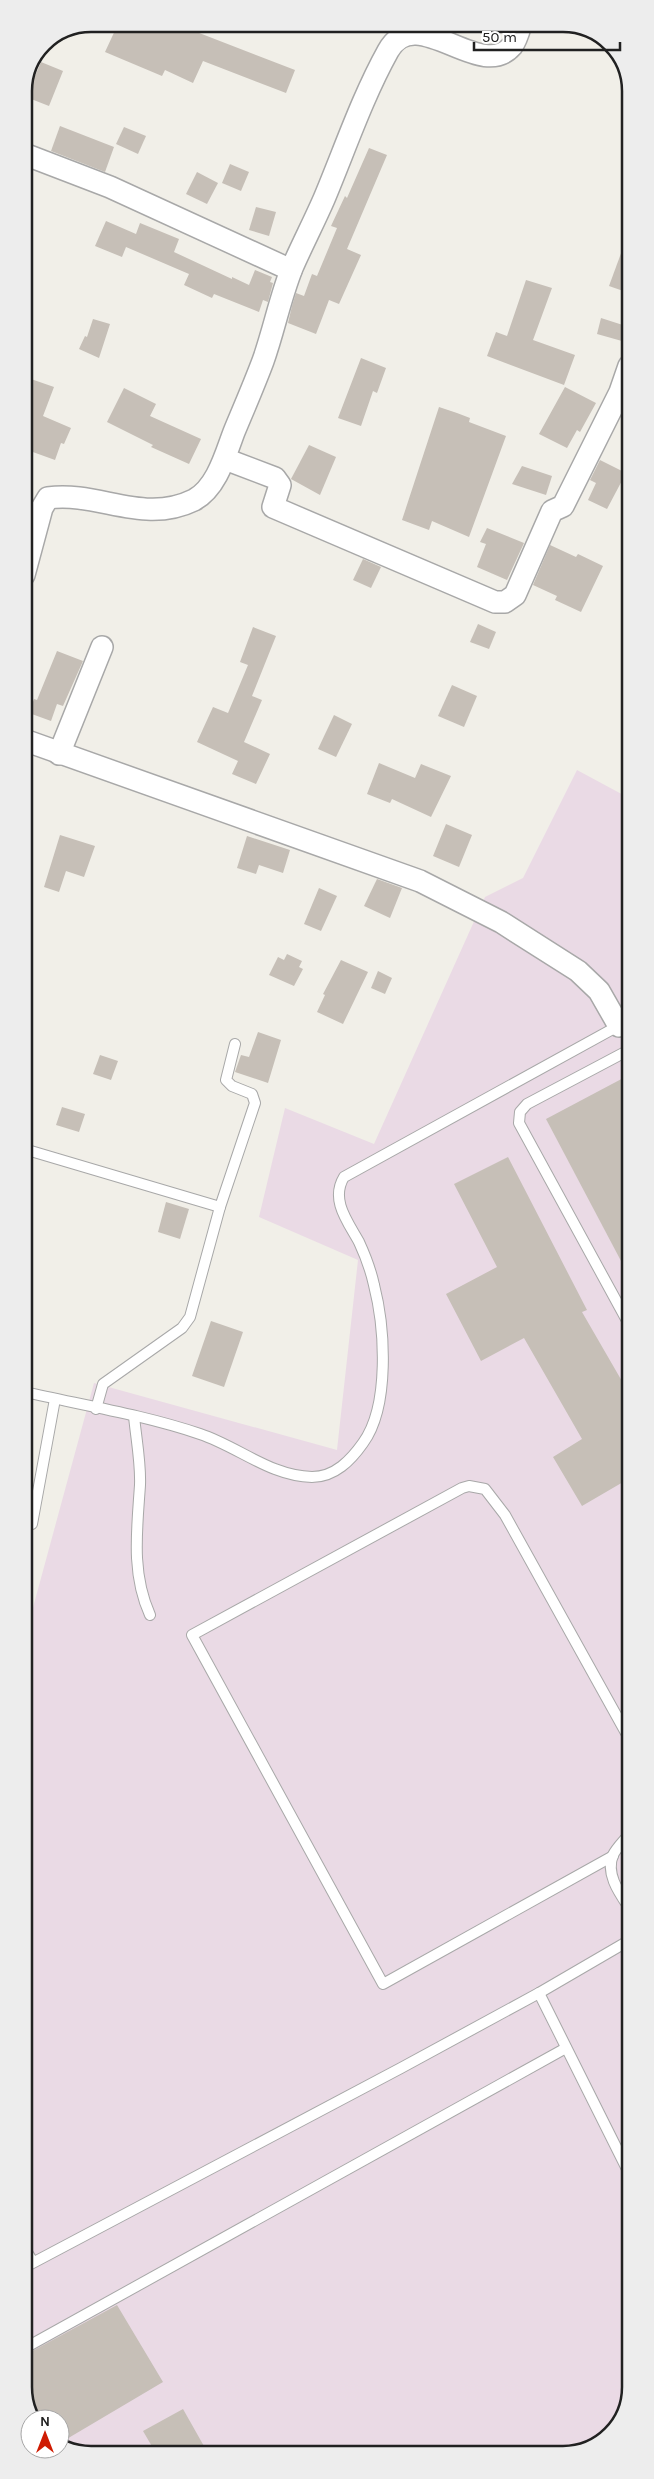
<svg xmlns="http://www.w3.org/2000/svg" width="654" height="2479" font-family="Karla,sans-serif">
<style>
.industrial{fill:#eadae5}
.building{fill:#c6bfb7}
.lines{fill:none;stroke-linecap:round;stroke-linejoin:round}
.service-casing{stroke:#a8a8a8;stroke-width:12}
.minor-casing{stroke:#a8a8a8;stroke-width:24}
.service{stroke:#fff;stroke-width:10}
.minor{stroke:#fff;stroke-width:21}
.rim{fill:none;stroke:#212121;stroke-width:2.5}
</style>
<rect width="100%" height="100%" fill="#f1efe8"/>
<path class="industrial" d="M577,770L629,798L630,2388L616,2429L576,2454L87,2455L60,2444V2419L25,2401V1637L94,1383L337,1450L358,1260L259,1217L285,1108L374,1144L485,897L523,878Z"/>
<g class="building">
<path d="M118,24H176L295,70L286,93L203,61L193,83L165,70L162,76L105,52Z"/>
<path d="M41,62L63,71L49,106L26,97Z"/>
<path d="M60,126L114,147L105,172L51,151Z"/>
<path d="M124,127L146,136L138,154L116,144Z"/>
<path d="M369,148L387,155L347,249L361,255L339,304L329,300L316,334L288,323L292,306L296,293L304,296L312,274L317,276L337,228L331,226L345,196L347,198Z"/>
<path d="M230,164L249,172L241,191L222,183Z"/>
<path d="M197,172L218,183L207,204L186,194Z"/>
<path d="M256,207L276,212L269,236L249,230Z"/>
<path d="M106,221L136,234L140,223L179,239L174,252L232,279V277L249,285L255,270L272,277L270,282L273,283L268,302L263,300L259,312L214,294L212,298L184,285L189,274L126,247L122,257L95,246Z"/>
<path d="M627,237L629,238V293L609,286Z"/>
<path d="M526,280L552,288L533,340L575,355L564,385L487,356L496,332L507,336Z"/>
<path d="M601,318L629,327V343L597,334Z"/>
<path d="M93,319L110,324L99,358L79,349L85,336L87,337Z"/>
<path d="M361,358L386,368L377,393L373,391L361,426L338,418Z"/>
<path d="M31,379L54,387L43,416L71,428L64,444L61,443L55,460L30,451V449L24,446V397Z"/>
<path d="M565,387L596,403L580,432L577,430L567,448L539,434Z"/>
<path d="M124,388L156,404L150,416L201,439L189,464L151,447L153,445L107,422Z"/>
<path d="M439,407L457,413L470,418L469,422L506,436L469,537L432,521L429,530L402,520Z"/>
<path d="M309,445L336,457L320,495L291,479Z"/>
<path d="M600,460L626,473L607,509L588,500L596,483L590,480Z"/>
<path d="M522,466L552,476L546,495L512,484Z"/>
<path d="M487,528L524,543L507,580L477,567L486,544L480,542Z"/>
<path d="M550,545L576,557L578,554L603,566L581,612L555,600L557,596L533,585Z"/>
<path d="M363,559L381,567L371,588L353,580Z"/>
<path d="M478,624L496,632L489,649L470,642Z"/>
<path d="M253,627L276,636L252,696L262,700L244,742L270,754L256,784L232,774L238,761L197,742L213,707L228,713L248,665L240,662Z"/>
<path d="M57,651L83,661L63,706L57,704L51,721L29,713L34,699L37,700Z"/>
<path d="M452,685L477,696L464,727L438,716Z"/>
<path d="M334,715L352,724L336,757L318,749Z"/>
<path d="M379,763L415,778L421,764L451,776L431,817L392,799L390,803L367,794Z"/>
<path d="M446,824L472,835L459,867L433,856Z"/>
<path d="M60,835L95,846L84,877L66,871L59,892L44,887Z"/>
<path d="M247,836L290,850L283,873L259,865L256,874L237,868Z"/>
<path d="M377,879L402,888L390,918L364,906Z"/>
<path d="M319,888L337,896L321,931L304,924Z"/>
<path d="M287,954L302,961L299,967L303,969L294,986L269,975L278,957L284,960Z"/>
<path d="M341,960L368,972L343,1024L317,1012L325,995L323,994Z"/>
<path d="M378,971L392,978L385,994L371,988Z"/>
<path d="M258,1032L281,1040L268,1083L235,1072L241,1055L249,1057Z"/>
<path d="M100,1055L118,1061L111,1080L93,1074Z"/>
<path d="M629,1075L630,1109V1278L546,1119Z"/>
<path d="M62,1107L85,1114L79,1132L56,1125Z"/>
<path d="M508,1157L587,1310L582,1312L630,1395V1478L582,1506L553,1457L582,1439L524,1338L481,1361L446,1294L497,1267L454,1184Z"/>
<path d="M166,1202L189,1209L180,1239L158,1232Z"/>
<path d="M211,1321L243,1332L224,1387L192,1376Z"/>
<path d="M117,2305L163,2382L60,2443V2419H35L25,2401V2355Z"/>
<path d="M183,2409L209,2455H157L143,2431Z"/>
</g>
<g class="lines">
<g class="service-casing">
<g id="service">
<path d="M629,1050L527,1104L520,1112L519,1123L630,1326"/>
<path d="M24,1149L220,1207"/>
<path d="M25,1392C82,1405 144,1415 200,1434C239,1447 270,1476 312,1477C335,1477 351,1460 363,1443C390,1406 385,1328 374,1285C371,1271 365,1255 359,1242C348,1222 330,1200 344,1177L629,1020"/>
<path d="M96,1409L103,1384L182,1328L190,1317L220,1207L255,1103L252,1094L232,1086L226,1080L235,1044"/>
<path d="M134,1416C136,1438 141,1463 140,1485C137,1530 131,1573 150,1615"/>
<path d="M32,1524L55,1399"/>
<path d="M630,1833C625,1840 617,1847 613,1855C605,1874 620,1894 630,1909"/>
<path d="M613,1856L383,1984L192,1635L462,1488L469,1486L485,1489L505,1515L630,1740"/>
<path d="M539,1993L630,2175"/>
<path d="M25,2249L33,2262"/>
<path d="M25,2267L401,2068L539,1993L630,1940"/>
<path d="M25,2348L566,2048"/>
</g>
</g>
<g class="minor-casing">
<g id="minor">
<path d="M24,154L110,187L291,270"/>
<path d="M225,459L275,478L280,485L273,507L495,602H505L515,595L552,511L563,506L620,392L629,366"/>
<path d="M24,575L42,508L48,498C99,491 143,525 194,500C217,488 226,453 234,432C244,408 254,385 263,361C274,330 280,298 292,268C302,245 314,222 324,199C345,149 362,98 388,51C416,0 480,83 512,46C516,41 519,31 521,24"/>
<path d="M24,740L420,881L501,922L578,971L599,991L619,1026"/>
<path d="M59,754L102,647"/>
</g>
</g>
<use href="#service" class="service"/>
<use href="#minor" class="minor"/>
</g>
<path d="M0 0H654V2479H0ZM91 32H563A59 59 0 0 1 622 91V2387A59 59 0 0 1 563 2446H91A59 59 0 0 1 32 2387V91A59 59 0 0 1 91 32Z" fill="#ededed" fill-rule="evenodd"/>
<path class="rim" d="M91 32H563A59 59 0 0 1 622 91V2387A59 59 0 0 1 563 2446H91A59 59 0 0 1 32 2387V91A59 59 0 0 1 91 32Z"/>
<g transform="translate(45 2434)"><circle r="24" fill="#ffffff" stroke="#a6a6a6"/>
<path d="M0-4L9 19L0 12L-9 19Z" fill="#cf1b02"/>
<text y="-8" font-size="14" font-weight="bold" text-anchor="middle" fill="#212121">N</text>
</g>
<path d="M474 42v8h146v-8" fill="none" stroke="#212121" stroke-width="2.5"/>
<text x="482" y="42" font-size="15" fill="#212121" stroke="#ffffff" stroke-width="4" paint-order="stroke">50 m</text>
</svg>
